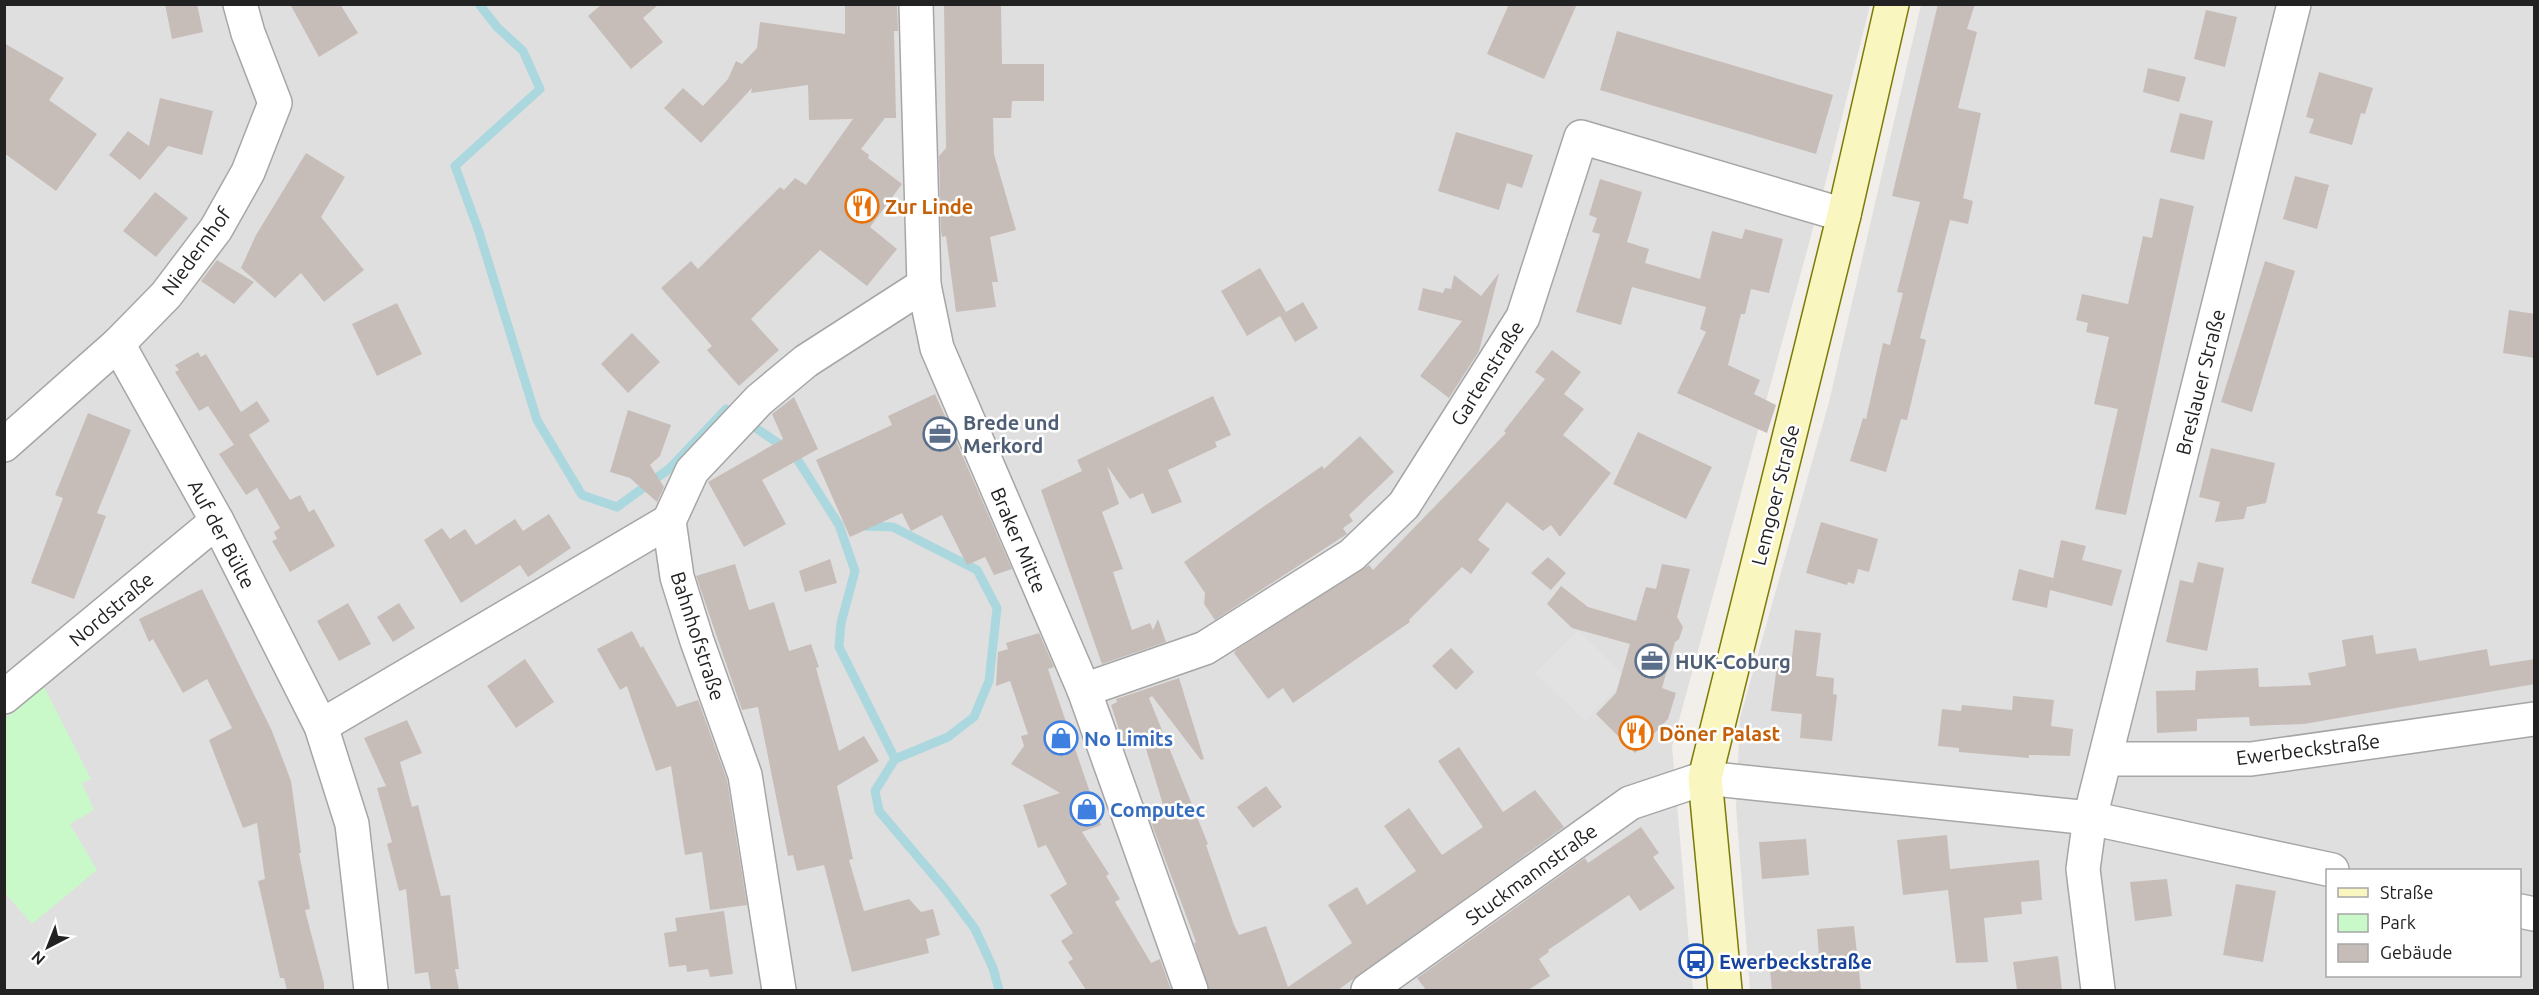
<svg xmlns="http://www.w3.org/2000/svg" width="2539" height="995" font-family="Ubuntu,sans-serif">
<style>
.residential{fill:#e0dfdf;fill-rule:evenodd}
.park{fill:#caf9c9}
.parking{fill:#e2e2e2}
.lines{fill:none;stroke-linecap:round;stroke-linejoin:round}
.stream{stroke:#abd8de;stroke-width:9}
.building{fill:#c7bdb8}
.minor-casing{stroke:#a6a6a6;stroke-width:36}
.secondary-casing{stroke:#7b7b06;stroke-width:36}
.minor{stroke:#fff;stroke-width:33}
.secondary{stroke:#f9f6c0;stroke-width:33}
.labels{text-anchor:middle;dominant-baseline:central;stroke-width:5;stroke-linejoin:round;paint-order:stroke}
.food-label{font-size:20px;font-weight:bold;fill:#c56008;stroke:#fff;text-anchor:start}
.street-label{font-size:20px;fill:#222;stroke:#fff}
.service-label{font-size:20px;font-weight:bold;fill:#4e5e75;stroke:#fff;text-anchor:start}
.shop-label{font-size:20px;font-weight:bold;fill:#366cbe;stroke:#fff;text-anchor:start}
.transit-label{font-size:20px;font-weight:bold;fill:#164399;stroke:#fff;text-anchor:start}
</style>
<rect width="100%" height="100%" fill="#f2eee9"/>
<g class="residential">
<path d="M5,5H1870L1827,177L1672,746L1693,990H5Z"/>
<path d="M1921,5H2534V990H1750L1736,807L1740,718L1829,402ZM2328,870H2520V976H2328Z"/>
</g>
<path class="park" d="M43,685L91,779L82,783L94,810L70,824L97,870L32,924L5,893V719Z"/>
<path class="parking" d="M1578,630L1627,678L1585,721L1535,673Z"/>
<g class="lines">
<g class="stream">
<path d="M479,4L497,27L523,51L540,89L455,166L479,232L537,420L582,495L617,507L669,469L726,409L735,415"/>
<path d="M747,422L794,454L839,525L855,571L841,623L839,647L895,759L875,791L879,811L946,890L975,929L993,968L999,990"/>
<path d="M863,526L893,527L977,570L997,608L989,681L974,717L948,737L895,759"/>
</g>
</g>
<g class="building">
<path d="M165,4H197L203,32L172,39Z"/>
<path d="M290,4H340L358,33L319,57Z"/>
<path d="M602,4H659L643,18L663,42L631,69L588,16Z"/>
<path d="M845,4H897L898,31H894L896,118H885L861,149L869,155L868,158L902,184L870,227L897,249L867,286L820,250L751,319L779,350L739,386L707,350L712,346L661,288L691,261L698,269L780,187L784,190L795,178L806,185L853,119L809,120L808,85L751,93L752,88L701,143L664,108L683,88L703,106L728,79L736,61L742,64L757,48L760,22L845,34Z"/>
<path d="M1509,4H1577L1544,79L1487,54Z"/>
<path d="M1938,4H1975L1967,29L1977,32L1958,108L1981,113L1963,198L1973,201L1968,224L1950,220L1920,338L1926,340L1907,420L1901,419L1886,472L1850,461L1863,418L1866,419L1883,343L1890,345L1903,293L1897,292L1920,202L1892,196Z"/>
<path d="M1001,5L1002,64H1044V101H1012L1011,118H993L994,154L1016,230L990,237L998,282H992L996,307L956,312L946,236L942,237L941,230L939,156L946,148L944,6Z"/>
<path d="M2206,10L2237,17L2225,67L2194,59Z"/>
<path d="M1617,31L1833,95L1816,154L1600,90Z"/>
<path d="M4,43L64,78L49,100L97,134L56,191L4,153Z"/>
<path d="M2148,68L2186,77L2179,102L2143,92Z"/>
<path d="M2319,72L2373,88L2365,114L2361,113L2352,145L2309,133L2314,119L2306,117Z"/>
<path d="M160,98L213,111L202,155L168,146L140,180L109,155L128,131L149,146Z"/>
<path d="M2180,113L2213,121L2204,160L2170,152Z"/>
<path d="M1456,132L1533,155L1522,188L1507,183L1499,210L1438,191Z"/>
<path d="M306,153L345,177L321,217L364,270L324,302L301,273L275,298L241,268L256,235Z"/>
<path d="M2295,176L2329,185L2317,229L2283,219Z"/>
<path d="M1600,179L1642,192L1627,242L1649,249L1645,263L1700,279L1712,231L1742,239L1745,229L1783,239L1769,293L1751,289L1745,314H1741L1728,365L1760,380L1754,394L1776,405L1767,433L1677,393L1706,332L1700,329L1706,307L1632,287L1621,325L1576,312L1600,234L1592,232L1597,218L1589,215Z"/>
<path d="M155,192L188,218L156,257L123,231Z"/>
<path d="M2160,198L2194,206L2126,515L2095,509L2118,409L2094,404L2109,337L2086,332L2088,323L2076,320L2082,294L2128,304L2143,236L2152,238Z"/>
<path d="M217,260L254,282L234,304L201,281Z"/>
<path d="M2265,261L2295,271L2252,412L2221,402Z"/>
<path d="M1260,268L1286,312L1303,302L1318,328L1295,342L1280,316L1247,336L1221,291Z"/>
<path d="M1499,273L1479,351L1449,398L1420,376L1462,321L1418,310L1423,288L1443,293L1445,288L1451,289L1454,275L1481,296Z"/>
<path d="M397,303L422,354L377,376L352,324Z"/>
<path d="M2509,310L2535,314V358L2503,353Z"/>
<path d="M632,333L660,362L628,393L601,364Z"/>
<path d="M1552,350L1581,372L1564,394L1584,409L1563,435L1611,473L1560,537L1551,525L1543,531L1507,502L1478,540L1490,549L1471,574L1462,567L1409,620L1410,622L1293,703L1283,688L1268,699L1234,653L1236,650L1369,565L1373,570L1506,433L1504,431L1545,379L1535,372Z"/>
<path d="M198,352L201,357L206,354L241,412L257,401L270,421L249,435L290,500L300,495L309,512L314,509L335,546L290,572L272,541L277,539L274,532L280,528L257,488L246,495L219,454L240,441L234,445L208,406L199,411L175,372L179,370L175,365Z"/>
<path d="M935,394L950,427L1012,569L994,575L985,557L967,565L942,515L911,531L902,513L850,537L816,460L892,425L888,416Z"/>
<path d="M1213,396L1231,435L1215,442L1217,447L1168,470L1182,502L1152,514L1143,493L1130,499L1107,466L1119,504L1102,512L1123,569L1113,572L1132,630L1150,623L1153,630L1158,619L1166,642L1102,664L1041,490L1082,471L1077,460Z"/>
<path d="M794,397L818,449L762,480L786,524L744,547L708,482L783,439L772,414Z"/>
<path d="M628,410L671,425L660,456L650,465L664,487L657,502L630,478L610,472Z"/>
<path d="M88,413L131,430L97,513L106,516L74,599L31,583L63,498L55,495Z"/>
<path d="M1638,432L1712,467L1686,519L1613,484Z"/>
<path d="M1360,436L1394,472L1349,515L1353,521L1343,528L1347,534L1215,620L1204,604L1205,593L1184,562L1322,466L1324,469Z"/>
<path d="M2211,448L2275,463L2266,503L2247,507L2244,519L2215,522L2220,502L2199,497Z"/>
<path d="M549,514L571,548L528,577L520,565L461,603L424,540L442,528L450,539L465,529L476,545L515,519L523,531Z"/>
<path d="M1821,522L1878,539L1869,572L1858,569L1854,584L1848,582L1847,585L1806,573Z"/>
<path d="M2061,540L2086,546L2082,560L2122,570L2112,606L2050,590L2047,608L2012,600L2019,569L2053,578L2052,584Z"/>
<path d="M1548,557L1566,573L1551,590L1531,573Z"/>
<path d="M830,559L837,583L805,592L799,571Z"/>
<path d="M2198,562L2224,568L2207,651L2166,642L2180,580L2193,583Z"/>
<path d="M735,564L749,610L774,602L789,651L811,644L819,667L816,668L839,751L864,736L879,761L837,786L853,859L849,860L864,911L909,899L921,912L933,909L940,935L926,939L929,953L852,972L824,865L797,871L793,855L788,856L758,707L742,710L696,576Z"/>
<path d="M1662,564L1690,569L1677,617L1683,627L1679,639L1675,642L1662,688L1676,693L1668,719L1635,753L1596,714L1616,693L1630,644L1572,628L1547,604L1561,586L1588,607L1636,621L1646,587L1656,589Z"/>
<path d="M202,589L272,731L291,781L301,853H299L310,909L305,910L324,983V990H287L284,978H280L258,881L265,879L257,823L243,828L209,740L232,728L207,679L183,693L153,639L149,642L139,619Z"/>
<path d="M348,603L371,644L339,661L317,621Z"/>
<path d="M399,603L415,628L393,642L377,617Z"/>
<path d="M1795,630L1821,633L1816,676L1834,678L1833,694L1837,695L1832,741L1800,738L1802,714L1771,711L1777,665L1791,666Z"/>
<path d="M632,631L641,648L643,646L677,707L698,700L727,780L747,905L710,910L702,852L685,855L671,766L656,771L627,686L620,690L597,649Z"/>
<path d="M1039,633L1054,667L1048,669L1101,825L1082,832L1109,874L1106,876L1120,899L1115,902L1151,963L1160,959L1171,990H1086L1068,962L1073,959L1061,941L1073,933L1050,895L1067,884L1046,845L1038,848L1023,805L1060,793L1011,764L1024,746L1021,736L1028,734L1010,681L996,686L998,652L1008,649L1006,643Z"/>
<path d="M2373,635L2376,654L2416,648L2419,661L2487,649L2490,666L2535,659V684L2304,724L2250,726L2249,717L2197,719V731L2157,733L2156,691L2195,690L2196,671L2258,668L2259,687L2311,685L2308,673L2346,666L2342,640Z"/>
<path d="M1451,648L1474,672L1456,690L1432,666Z"/>
<path d="M525,659L554,702L516,728L487,686Z"/>
<path d="M1179,678L1204,759L1201,760L1152,696L1149,698L1208,844L1206,845L1234,925L1239,935L1266,926L1288,987L1352,943L1328,905L1357,887L1367,905L1416,871L1384,826L1409,808L1442,855L1483,827L1438,761L1459,747L1503,812L1535,790L1564,827L1338,990H1209L1194,943L1196,942L1148,814L1164,808L1143,739L1124,745L1111,705L1117,702L1116,699Z"/>
<path d="M2013,696L2054,700L2051,726L2073,729L2070,756L2029,755V758L1959,752V748L1938,746L1942,709L1961,711L1962,705L2012,710Z"/>
<path d="M407,720L422,753L400,762L412,807L418,805L441,896L450,895L459,969H455L459,990H431L428,972L415,974L406,889L399,891L387,844L392,842L377,788L386,786L364,738Z"/>
<path d="M1266,786L1282,807L1253,828L1237,807Z"/>
<path d="M1641,827L1659,853L1653,857L1675,888L1640,911L1629,895L1548,950L1549,952L1539,959L1550,976L1528,990H1426L1417,978L1585,858L1588,863Z"/>
<path d="M1947,835L1950,869L2039,860L2042,900L2021,902L2022,914L1984,918L1988,962L1956,963L1948,890L1903,895L1897,840Z"/>
<path d="M1806,839L1809,875L1762,879L1759,842Z"/>
<path d="M2167,879L2172,916L2135,921L2130,882Z"/>
<path d="M2236,884L2276,891L2263,962L2223,955Z"/>
<path d="M724,911L733,974L710,977L708,969L687,972L686,965L669,967L664,933L677,931L675,918Z"/>
<path d="M1854,926L1861,990H1772L1769,960L1819,956L1817,929Z"/>
<path d="M2058,956L2062,990H2017L2013,962Z"/>
</g>
<g class="lines">
<g class="minor-casing">
<g id="minor">
<path d="M916,4L924,285L937,348L1084,690L1191,990"/>
<path d="M118,344L217,521L321,726L352,824L371,990"/>
<path d="M4,445L118,344L166,295L216,229L248,172L275,103L248,33L240,4"/>
<path d="M1084,690L1205,648L1352,555L1404,505L1523,317L1581,137L1844,215"/>
<path d="M4,697L217,521"/>
<path d="M321,726L669,521"/>
<path d="M2106,759H2251L2534,719"/>
<path d="M2520,911L2534,914"/>
<path d="M779,990L745,775L697,641L677,577L669,521L692,471L759,400L806,361L924,285"/>
<path d="M1368,990L1630,803L1705,778L2090,818L2294,4"/>
<path d="M2098,990L2083,869L2090,818L2332,870"/>
</g>
</g>
<g class="secondary-casing">
<path id="secondary" d="M1725,990L1705,778L1844,215L1892,4"/>
</g>
<use href="#minor" class="minor"/>
<use href="#secondary" class="secondary"/>
</g>
<defs>
<g id="restaurant-ring" transform="scale(1.725)"><circle r="9.5" fill="#fff" stroke="#e8710a" stroke-width="1.5"/><path d="M-5-6h1v4h1v-4h1v4h1v-4h1v5L-1.5 .5V6h-2V.5L-5-1ZM5-6V6H3V1.5H1.5Q1.5-4 5-6Z" fill="#e8710a"/></g>
<g id="office-ring" transform="scale(1.725)"><circle r="9.5" fill="#fff" stroke="#5c6f8a" stroke-width="1.5"/><path d="M-6-3h4V-5.5h4V-3h4V5H-6ZM-1-4.5V-3h2v-1.5ZM-6 0V1H6V0Z" fill="#5c6f8a"/></g>
<g id="shop-ring" transform="scale(1.725)"><circle r="9.5" fill="#fff" stroke="#3f7fe0" stroke-width="1.5"/><path d="M-5-2.5h2.3a2.7 3.5 0 0 1 5.4 0H5L5.5 6h-11ZM-1.5-2.5h3a1.5 2.3 0 0 0-3 0Z" fill="#3f7fe0"/></g>
<g id="bus-ring" transform="scale(1.725)"><circle r="9.5" fill="#fff" stroke="#1a4fb4" stroke-width="1.5"/><path d="M-5-6H5V4H4V6H2V4H-2V6H-4V4H-5ZM-3.5-4V0h7V-4ZM-3.5 1.2v1.5H-2V1.2ZM2 1.2v1.5H3.5V1.2Z" fill="#1a4fb4"/></g>
</defs>
<g fill-rule="evenodd">
<use href="#restaurant-ring" x="862" y="206"/>
<use href="#office-ring" x="940" y="434"/>
<use href="#office-ring" x="1652" y="661"/>
<use href="#restaurant-ring" x="1636" y="733"/>
<use href="#shop-ring" x="1061" y="738"/>
<use href="#shop-ring" x="1087" y="809"/>
<use href="#bus-ring" x="1696" y="961"/>
</g>
<g class="labels">
<g class="food-label">
<text x="885" y="206">Zur Linde</text>
<text x="1659" y="733">Döner Palast</text>
</g>
<g class="street-label">
<text transform="translate(196 251) rotate(-54)">Niedernhof</text>
<text transform="translate(1487 373) rotate(-58)">Gartenstraße</text>
<text transform="translate(2200 382) rotate(-76)">Breslauer Straße</text>
<text transform="translate(1775 495) rotate(-76)">Lemgoer Straße</text>
<text transform="translate(222 534) rotate(62)">Auf der Bülte</text>
<text transform="translate(1019 540) rotate(67)">Braker Mitte</text>
<text transform="translate(111 609) rotate(-40)">Nordstraße</text>
<text transform="translate(698 636) rotate(72)">Bahnhofstraße</text>
<text transform="translate(2308 749) rotate(-7)">Ewerbeckstraße</text>
<text transform="translate(1531 874) rotate(-36)">Stuckmannstraße</text>
</g>
<g class="service-label">
<text x="963" y="422">Brede und<tspan x="963" dy="23">Merkord</tspan></text>
<text x="1675" y="661">HUK-Coburg</text>
</g>
<g class="shop-label">
<text x="1084" y="738">No Limits</text>
<text x="1110" y="809">Computec</text>
</g>
<g class="transit-label">
<text x="1719" y="961">Ewerbeckstraße</text>
</g>
</g>
<rect width="2539" height="995" fill="none" stroke="#222222" stroke-width="12"/>
<rect x="2326" y="869" width="195" height="108" fill="#ffffff" stroke="#a7a7a7" stroke-width="1.5"/>
<rect x="2338" y="888" width="30" height="9" fill="#f9f6c0" stroke="#a7a7a7" stroke-width="1.5"/>
<text x="2380" y="899" font-size="18" fill="#222222">Straße</text>
<rect x="2338" y="914" width="30" height="18" fill="#caf9c9" stroke="#a7a7a7" stroke-width="1.5"/>
<text x="2380" y="929" font-size="18" fill="#222222">Park</text>
<rect x="2338" y="944" width="30" height="18" fill="#c7bdb8" stroke="#a7a7a7" stroke-width="1.5"/>
<text x="2380" y="959" font-size="18" fill="#222222">Gebäude</text>
<g transform="translate(48 947) rotate(222)" stroke="#ffffff" stroke-width="4.5" paint-order="stroke">
<path d="M0-4.5L10 22L0 15L-10 22Z" fill="#222222"/>
<text y="-9" font-size="16" font-weight="bold" text-anchor="middle" fill="#222222">N</text>
</g>
</svg>
